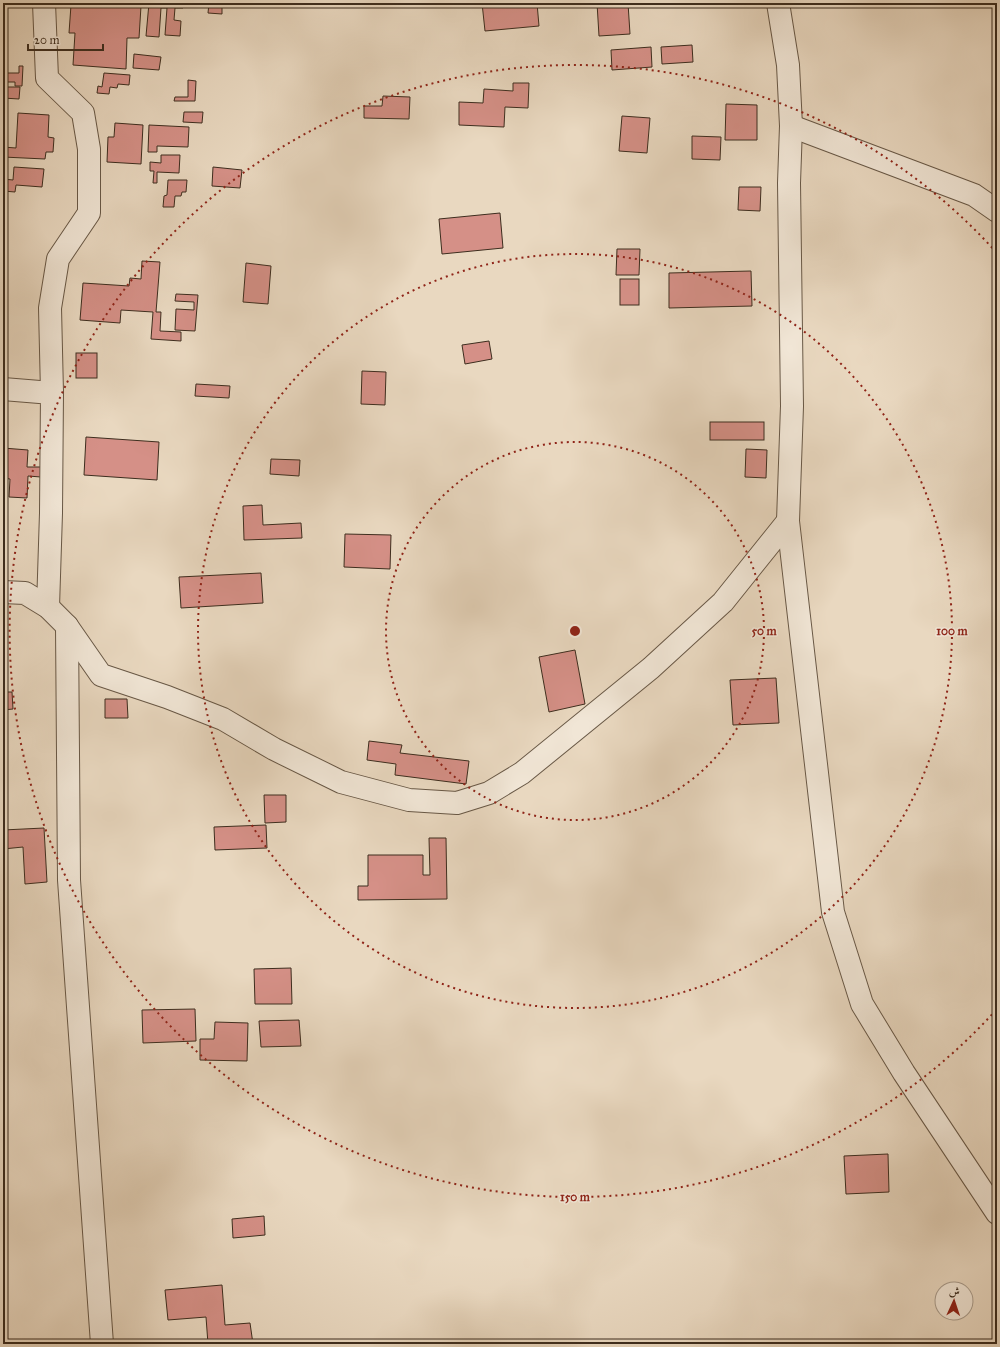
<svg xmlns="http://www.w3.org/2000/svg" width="1000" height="1347" font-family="'IM FELL Great Primer',Amiri,serif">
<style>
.building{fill:#d59087;stroke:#3d2d1e}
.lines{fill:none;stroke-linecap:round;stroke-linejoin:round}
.minor-casing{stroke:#685846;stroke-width:24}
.minor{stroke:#f1e6d6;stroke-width:22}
.ring{fill:none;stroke:#8f2418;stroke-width:2;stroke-dasharray:2 4}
.centre{fill:#8f2418;stroke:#f1e6d6;stroke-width:2}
.ring-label{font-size:12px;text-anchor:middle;font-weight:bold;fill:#8f2418;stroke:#f1e6d6;stroke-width:3;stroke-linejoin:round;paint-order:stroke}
</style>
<rect width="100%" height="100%" fill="#e9d8c0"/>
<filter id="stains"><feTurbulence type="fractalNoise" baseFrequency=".005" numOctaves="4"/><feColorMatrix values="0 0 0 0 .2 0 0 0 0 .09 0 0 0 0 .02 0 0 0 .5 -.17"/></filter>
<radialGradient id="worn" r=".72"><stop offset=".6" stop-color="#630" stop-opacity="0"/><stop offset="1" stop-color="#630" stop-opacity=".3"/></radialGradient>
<g class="building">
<path d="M84,3H126V5L141,6L139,38H127L126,69L73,65L75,33H69L71,5L84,6Z"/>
<path d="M149,3H183V8H175L174,20L181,21L180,36L165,35L167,8H161L159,37L146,36Z"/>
<path d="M209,3H233V7H222V14L208,13Z"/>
<path d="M482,3H537L539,26L485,31Z"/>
<path d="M597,3H628L630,34L599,36Z"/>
<path d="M692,45L693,62L662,64L661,47Z"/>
<path d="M651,47L652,67L612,70L611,50Z"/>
<path d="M134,54L161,57L159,70L133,68Z"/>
<path d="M19,66H23L22,86H15V82H6V73H19Z"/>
<path d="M104,73L130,75L129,85L118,84L117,88L110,87L109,94L97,93L98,86L102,87Z"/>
<path d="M188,80L196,81L195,101H174L175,97H188Z"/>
<path d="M513,83H529L528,108L505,107L504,127L459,125V102L483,103L484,89L513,91Z"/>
<path d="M3,87H20L19,99L3,98Z"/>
<path d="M383,96L410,97L409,119L364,118V106H382Z"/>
<path d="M726,104L757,105V140H725Z"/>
<path d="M184,112H203L202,123L183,122Z"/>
<path d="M18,113L49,115L48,137L54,138L53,152H46L45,159L3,157V147L16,148Z"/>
<path d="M622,116L650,118L647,153L619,151Z"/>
<path d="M115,123L143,125L141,164L107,162L108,137H114Z"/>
<path d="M149,125L189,127L188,147L157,146V152H148Z"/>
<path d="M692,136L721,137L720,160L692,159Z"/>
<path d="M161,155H180L179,173L157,172V183H153L154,171H150V162L161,163Z"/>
<path d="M14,167L44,169L42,187L16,185L15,192L3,191V179L13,180Z"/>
<path d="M213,167L242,170L240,188L212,186Z"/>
<path d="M168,180H187L186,192H182L181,196H175L174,207H163L164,196L167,195Z"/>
<path d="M739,187H761L760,211L738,210Z"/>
<path d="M500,213L503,248L442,254L439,219Z"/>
<path d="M617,249H640L639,275H616Z"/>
<path d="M142,261L160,262L156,312H161L160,331L181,332V341L151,339L153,312L121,310L120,323L80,320L83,283L129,286L130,278L141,279Z"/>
<path d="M246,263L271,266L268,304L243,302Z"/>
<path d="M751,271L752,306L669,308V273Z"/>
<rect x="620" y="279" width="19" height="26"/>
<path d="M176,294L198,295L195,331L175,330L176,309L194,310V302L175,301Z"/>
<path d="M489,341L492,359L465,364L462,345Z"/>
<rect x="76" y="353" width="21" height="25"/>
<path d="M362,371L386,372L385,405L361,404Z"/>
<path d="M196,384L230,386L229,398L195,396Z"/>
<rect x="710" y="422" width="54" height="18"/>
<path d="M86,437L159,442L157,480L84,475Z"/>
<path d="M3,448L28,450L27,467H41V477L28,476L27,498L9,497L10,479L3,478Z"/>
<path d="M746,449L767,450L766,478L745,477Z"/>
<path d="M271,459L300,460L299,476L270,474Z"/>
<path d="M262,505L263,525L301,523L302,538L244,540L243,506Z"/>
<path d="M345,534L391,535L390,569L344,567Z"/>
<path d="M261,573L263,603L181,608L179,577Z"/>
<path d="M575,650L585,704L549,712L539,657Z"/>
<path d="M776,678L779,723L733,725L730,680Z"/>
<path d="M3,692H12L13,709L3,710Z"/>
<path d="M105,699H127L128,718H105Z"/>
<path d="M369,741L402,745L400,753L469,761L466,784L395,775L396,764L367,760Z"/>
<path d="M264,795H286V822L265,823Z"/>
<path d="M266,825L267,848L215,850L214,827Z"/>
<path d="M44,828L47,882L25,884L23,847L3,849V830Z"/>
<path d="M429,838H446L447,899L358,900V886H368V855H423V875H430Z"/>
<path d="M291,968L292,1004H255L254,969Z"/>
<path d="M195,1009L196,1041L143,1043L142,1010Z"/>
<path d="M299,1020L301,1046L261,1047L259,1021Z"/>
<path d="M215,1022L248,1023L247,1061L200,1060V1039H214Z"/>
<path d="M888,1154L889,1192L846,1194L844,1156Z"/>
<path d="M264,1216L265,1235L233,1238L232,1219Z"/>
<path d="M222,1285L225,1325L250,1323L253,1344H208L206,1317L168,1320L165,1290Z"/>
</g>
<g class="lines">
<g class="minor-casing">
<g id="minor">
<path d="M44,3L47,78L83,113L89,149V213L58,259L50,308L52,393"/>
<path d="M778,3L788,65L791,126L789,183L792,406L788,521L833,912L862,1004L904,1073L997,1213"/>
<path d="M791,126L974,195L997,211"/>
<path d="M3,389L52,393L51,513L48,607"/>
<path d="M3,592L25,593L48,607L67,626L101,675L167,697L223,719L274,749L341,782L409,800L457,803L489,793L522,773L651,668L723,602L788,521"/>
<path d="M67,626L69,880L102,1344"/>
</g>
</g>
<use href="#minor" class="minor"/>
</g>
<g class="ring">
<circle cx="575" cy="631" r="189"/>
<circle cx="575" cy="631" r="377"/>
<path d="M996 1010A566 566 0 1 1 996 252"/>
</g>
<circle cx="575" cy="631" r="6" class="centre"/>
<g class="ring-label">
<text x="764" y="635">50 m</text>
<text x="952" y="635">100 m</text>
<text x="575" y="1201">150 m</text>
</g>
<rect width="1000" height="1347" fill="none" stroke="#e9d8c0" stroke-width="16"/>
<rect x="4" y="4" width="992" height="1339" fill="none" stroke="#3d2d1e" stroke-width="2"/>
<rect x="8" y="8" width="984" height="1331" fill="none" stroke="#3d2d1e"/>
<g transform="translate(954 1301) rotate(3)"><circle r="19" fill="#f1e6d6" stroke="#a99c8c"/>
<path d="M0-3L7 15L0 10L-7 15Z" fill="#8f2418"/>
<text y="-6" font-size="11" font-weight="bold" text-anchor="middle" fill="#3d2d1e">ش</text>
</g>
<path d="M28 44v6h75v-6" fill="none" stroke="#3d2d1e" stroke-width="2"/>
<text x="34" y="44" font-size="12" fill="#3d2d1e" stroke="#f1e6d6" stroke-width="3" paint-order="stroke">20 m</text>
<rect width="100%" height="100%" filter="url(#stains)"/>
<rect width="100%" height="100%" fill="url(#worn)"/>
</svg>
